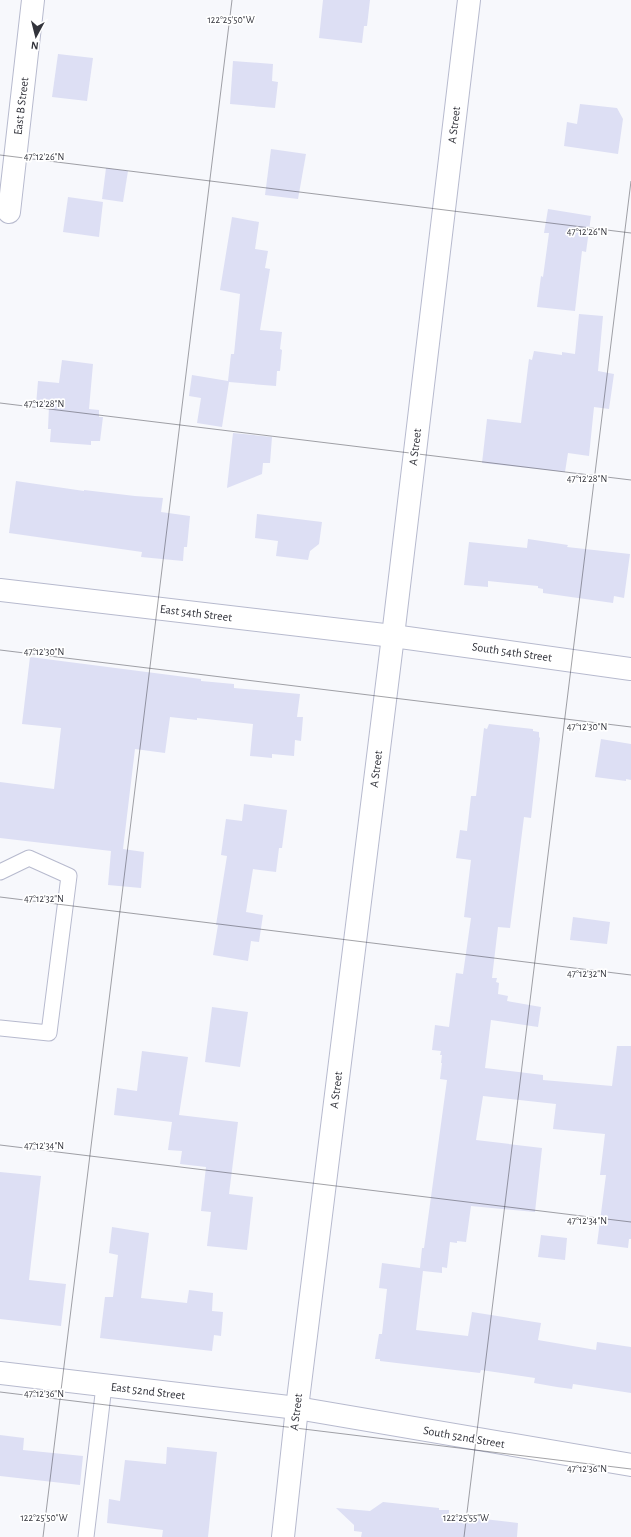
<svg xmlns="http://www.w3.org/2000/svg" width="631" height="1537" font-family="'Alegreya Sans',sans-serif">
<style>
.building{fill:#dddff4}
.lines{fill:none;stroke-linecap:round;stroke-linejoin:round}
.lane-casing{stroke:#b7bace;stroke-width:17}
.street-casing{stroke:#b7bace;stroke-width:24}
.lane{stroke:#fff;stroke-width:15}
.street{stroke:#fff;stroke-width:22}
.ticks{fill:none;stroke:#32333b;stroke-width:1;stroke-opacity:0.45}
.labels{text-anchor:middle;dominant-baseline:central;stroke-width:3.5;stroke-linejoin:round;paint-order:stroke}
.street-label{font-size:12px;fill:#32333b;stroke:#fff}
.ticks-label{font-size:10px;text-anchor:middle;fill:#32333b;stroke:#fff;stroke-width:3.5;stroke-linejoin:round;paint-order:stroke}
</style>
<rect width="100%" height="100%" fill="#f7f8fc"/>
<g class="building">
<path d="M323,0H370L367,26H364L362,43L319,38Z"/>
<path d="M58,54L93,58L87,101L52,97Z"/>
<path d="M233,61L273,64L272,81L278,82L275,108L230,104Z"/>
<path d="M580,104L617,108L623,119L618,154L564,146L567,122L577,124Z"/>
<path d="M271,149L306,154L298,199L265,195Z"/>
<path d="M106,168L128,171L123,202L102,199Z"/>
<path d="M68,197L103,202L99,237L63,232Z"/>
<path d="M548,209L591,216L586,252L582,251L575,311L537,307L541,276L543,277L549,233H544Z"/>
<path d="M232,217L259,222L255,249L268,251L265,268L270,269L260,330L282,332L280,349L282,350L280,371H277L276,386L229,382L222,427L197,423L201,398L189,396L192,375L228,381L231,354H234L240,294L220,290Z"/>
<path d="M579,314L603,316L598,371L614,374L609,409L594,407L589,456L568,453L565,472L482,463L487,419L521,423L529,359L532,360L534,351L562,355V352L575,354Z"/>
<path d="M62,360L93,364L89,409L99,410V417H103L100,441H91V445L50,442L51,429H48L49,406L36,405L38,381L59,383Z"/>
<path d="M233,433L272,437L270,463H263L262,474L227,488Z"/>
<path d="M16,481L84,491V490L135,496L163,498L161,512L190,516L187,547H184L183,561L141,557L142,552L9,533Z"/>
<path d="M257,514L322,522L319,544L310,551L308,560L276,556L278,541L255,538Z"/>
<path d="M528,539L568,545L567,547L630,554L624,598L614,596L613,603L543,593V589L538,588V586L488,581V587L464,585L469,542L527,548Z"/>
<path d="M30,657L201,679V681L234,684V688L300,694L297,717H303L301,741L295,740L294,756L272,754V758L250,756L253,724L197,718V720L170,717L165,753L135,749L123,849L144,852L141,888L108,885L111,851L0,838V782L54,789L61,728L22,724Z"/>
<path d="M489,724L533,729V731L539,732V737L540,738L531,818L524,817L510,928L498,927L492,978H497L496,982L499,983L498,994L508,996L507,1001L541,1007L538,1027L491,1020L485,1068L543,1075V1080L612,1086L617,1046H631V1239H629L628,1248L597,1244L606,1175H600L605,1134L553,1129L556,1104L483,1096L476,1140L542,1148L535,1212L471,1206L466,1242L457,1241V1243L450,1242L447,1268L442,1267V1273L423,1271L416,1330L468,1336L472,1312L541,1323L538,1340L596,1350L597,1342L631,1347V1393L573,1384L572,1389L557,1387L534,1383L535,1378L481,1370L480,1373L380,1361V1359H375L379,1334H382L387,1289L379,1288L382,1263L420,1268L422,1248H424L447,1080L440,1079L442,1063H441L442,1055H440L441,1051L432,1050L435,1025L449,1027L456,973L463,974L471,918L464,917L471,860L456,858L460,830L467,831L471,796H476L484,728L487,729Z"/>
<path d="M601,739L631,744V780L626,779V781L595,777Z"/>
<path d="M244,804L287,810L282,848H279L276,872L253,869L246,912L263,915L259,942L251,941L248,961L213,955L218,925H216L227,856L221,855L226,819L242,821Z"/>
<path d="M573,917L610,922L607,944L570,940Z"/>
<path d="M212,1007L248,1012L240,1067L205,1062Z"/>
<path d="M142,1051L188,1057L179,1115L238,1122L229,1194L253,1197L247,1250L207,1246L211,1212L201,1211L206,1167L180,1164L182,1151L168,1150L172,1122L114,1115L117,1088L137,1091Z"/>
<path d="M0,1172L41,1176L29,1280L66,1284L61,1326L0,1319Z"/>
<path d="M112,1227L149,1233L141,1298L187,1303L189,1290L213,1293L212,1311L223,1312L221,1336L214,1335L212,1351L100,1338L105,1297H113L118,1255L109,1253Z"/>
<path d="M541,1235L567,1238L565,1260L538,1257Z"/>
<path d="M0,1435L24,1438L23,1450L83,1456L80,1485L0,1476Z"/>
<path d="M167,1447L217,1452L208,1537H162L163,1530L107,1523L109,1499L120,1501L125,1460L166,1464Z"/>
<path d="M383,1502L439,1508V1510H449V1515L518,1523L517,1537H361L362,1532L354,1531V1525L336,1508L370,1511Z"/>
</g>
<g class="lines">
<g class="lane-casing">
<g id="lane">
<path d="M0,872L29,858L69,876L49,1033L0,1028"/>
<path d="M86,1537L104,1386"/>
</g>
</g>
<g class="street-casing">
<g id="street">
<path d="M9,212L33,0"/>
<path d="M0,590L393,636L631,669"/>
<path d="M0,1373L297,1408L631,1465"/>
<path d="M283,1537L297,1408L393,636L469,0"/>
</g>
</g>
<use href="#lane" class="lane"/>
<use href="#street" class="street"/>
</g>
<path class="ticks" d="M0,155L631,233M0,403L631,480M0,650L631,727M0,897L631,975M0,1145L631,1222M0,1392L631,1469M43,1537L232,0M464,1537L631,181"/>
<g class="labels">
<g class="street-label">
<text transform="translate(21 106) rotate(-83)">East B Street</text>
<text transform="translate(454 125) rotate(-83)">A Street</text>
<text transform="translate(415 447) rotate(-83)">A Street</text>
<text transform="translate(196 613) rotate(7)">East 54th Street</text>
<text transform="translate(512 652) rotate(8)">South 54th Street</text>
<text transform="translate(376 769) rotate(-83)">A Street</text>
<text transform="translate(336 1090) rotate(-83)">A Street</text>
<text transform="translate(148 1391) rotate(7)">East 52nd Street</text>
<text transform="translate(296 1412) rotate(-83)">A Street</text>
<text transform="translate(464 1437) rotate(10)">South 52nd Street</text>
</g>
</g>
<g class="ticks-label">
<text x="231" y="23">122°25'50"W</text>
<text x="44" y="160">47°12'26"N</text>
<text x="587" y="235">47°12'26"N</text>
<text x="44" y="407">47°12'28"N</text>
<text x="587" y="482">47°12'28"N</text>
<text x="44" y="655">47°12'30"N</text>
<text x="587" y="730">47°12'30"N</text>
<text x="44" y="902">47°12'32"N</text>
<text x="587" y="977">47°12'32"N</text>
<text x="44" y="1149">47°12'34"N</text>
<text x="587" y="1224">47°12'34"N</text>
<text x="44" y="1397">47°12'36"N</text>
<text x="587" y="1472">47°12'36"N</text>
<text x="44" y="1521">122°25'50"W</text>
<text x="466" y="1521">122°25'55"W</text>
</g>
<g transform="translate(36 36) rotate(187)" stroke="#ffffff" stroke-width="3" paint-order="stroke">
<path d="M0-3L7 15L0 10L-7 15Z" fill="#32333b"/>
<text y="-6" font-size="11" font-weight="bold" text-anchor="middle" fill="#32333b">N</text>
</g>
</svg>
